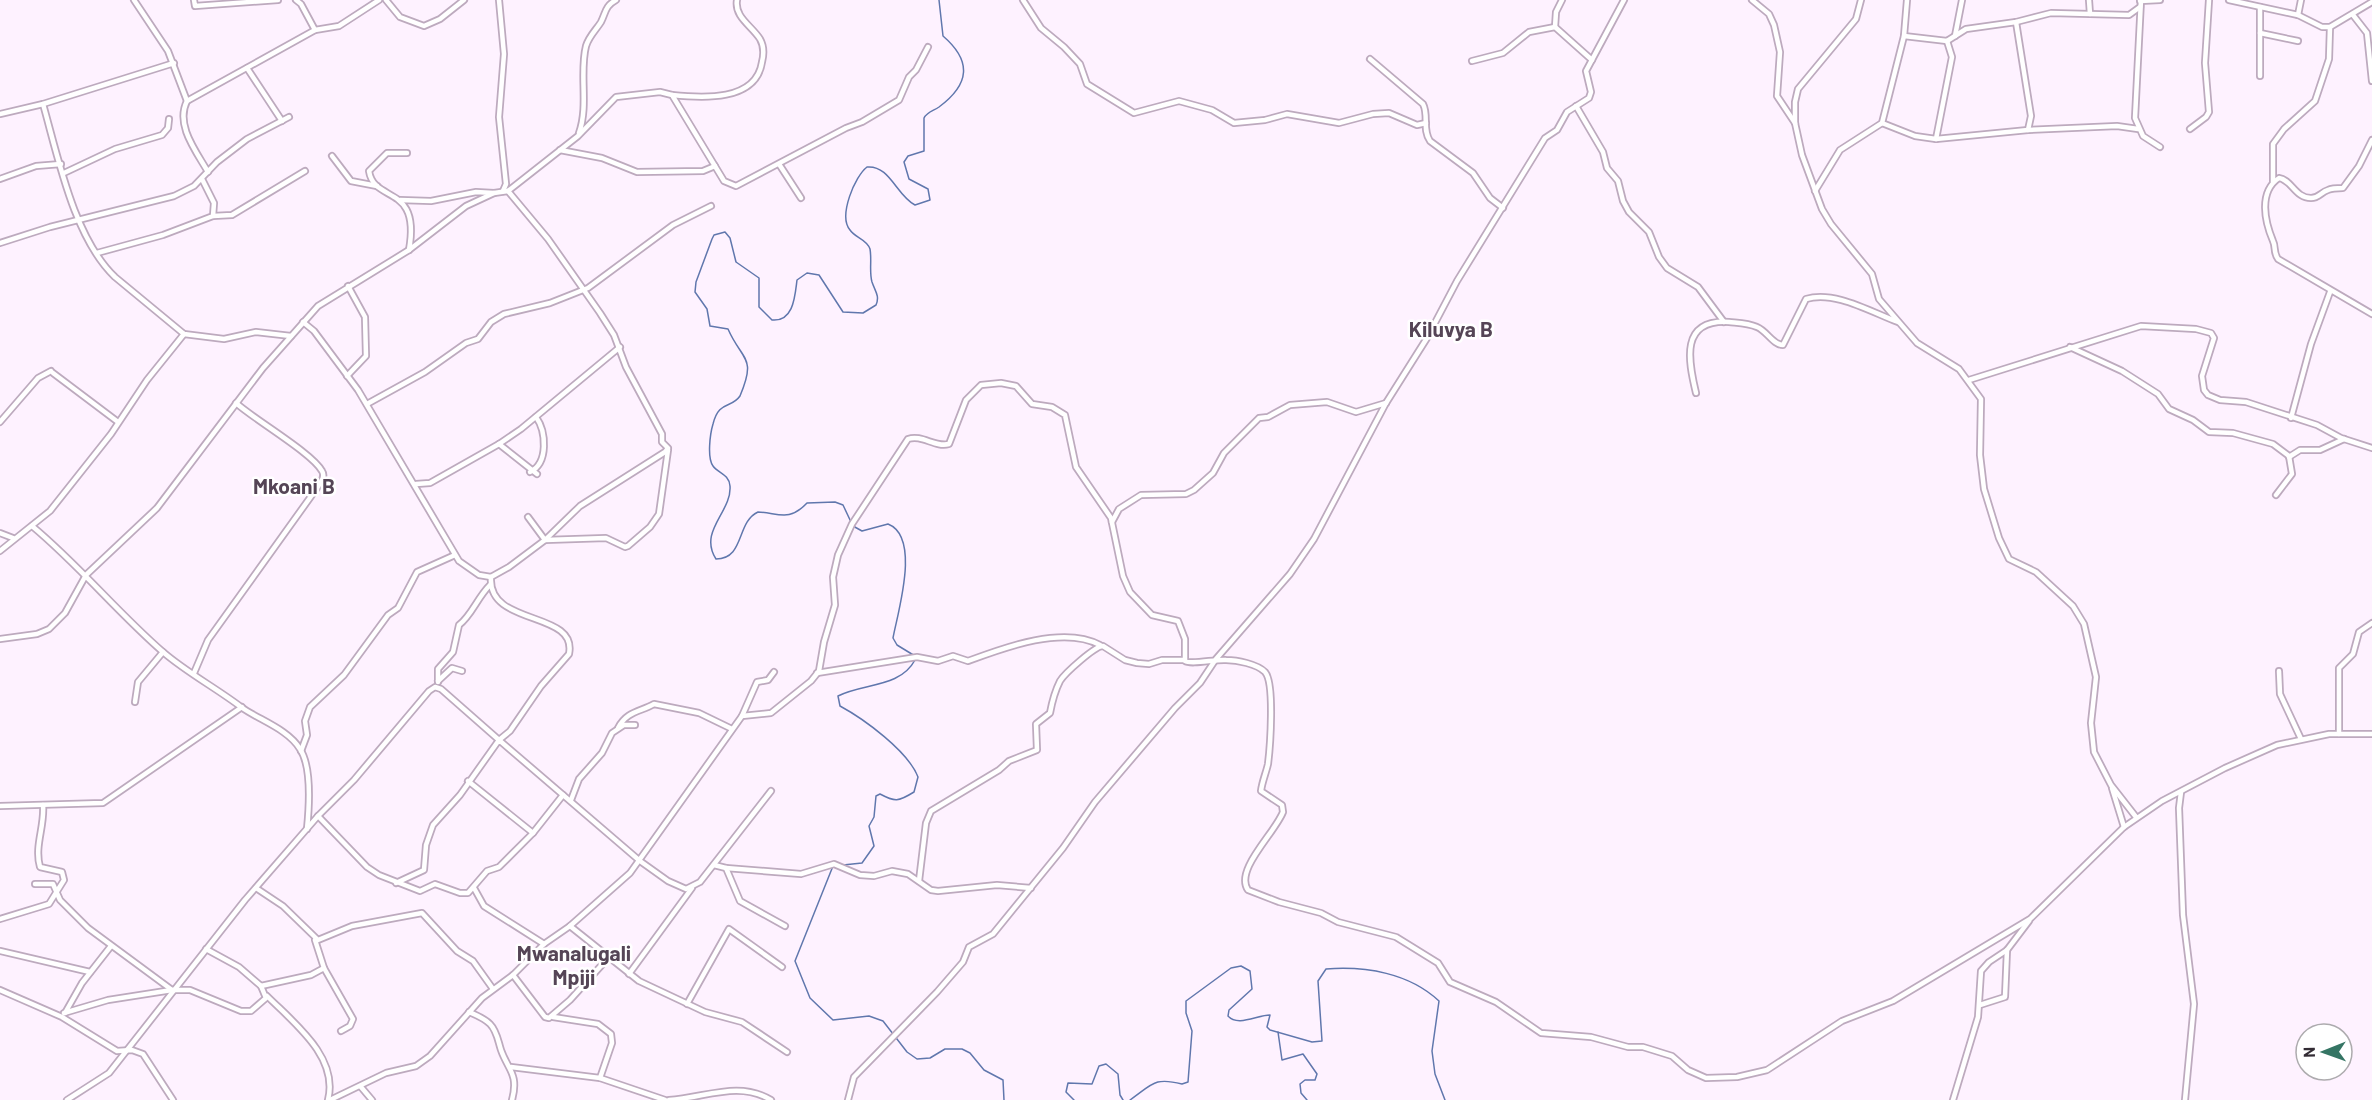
<svg xmlns="http://www.w3.org/2000/svg" width="2372" height="1100" font-family="Barlow,sans-serif">
<style>
.lines{fill:none;stroke-linecap:round;stroke-linejoin:round}
.stream{stroke:#6077ad;stroke-width:1.5}
.minor-casing{stroke:#bdaabe;stroke-width:8}
.minor{stroke:#fff;stroke-width:4.5}
.labels{text-anchor:middle;dominant-baseline:central;stroke-width:5;stroke-linejoin:round;paint-order:stroke}
.quarter-label{font-size:21px;font-weight:bold;fill:#554556;stroke:#fff}
</style>
<rect width="100%" height="100%" fill="#fef2ff"/>
<g class="lines">
<g class="stream">
<path d="M851,522L843,505L835,502L807,503C789,522 779,513 758,512C736,522 745,559 716,559C698,531 732,512 730,486C729,474 718,473 713,466C707,458 710,434 713,424C719,400 731,409 740,396C757,356 742,361 728,329L710,326L707,309L695,292L696,282L712,239L714,235L725,232L730,238L736,262L759,278V307L772,320C794,322 795,295 797,280L807,273L819,275L843,312L863,313L876,305C880,296 875,291 872,282C869,272 872,260 870,249C867,239 855,238 850,230C838,216 855,176 867,167C890,165 896,195 915,205L930,200L928,189L909,179L904,162L908,156L924,151V118C927,112 933,111 939,107C970,84 972,61 943,36L939,0"/>
<path d="M853,526L862,531L888,524C921,537 898,611 893,638L897,645L915,656"/>
<path d="M843,865L862,863L874,846L869,826L874,817L876,796L880,794C895,802 898,802 914,792L918,777C908,751 864,719 840,706L838,696C863,683 900,688 915,660"/>
<path d="M833,866L795,961L810,998L833,1020L869,1016L883,1021L907,1052L917,1059L930,1058L945,1049H962L970,1053L984,1070L1003,1080L1004,1100"/>
<path d="M1278,1032L1282,1060L1303,1054L1317,1074L1315,1080H1305L1300,1084L1301,1093L1307,1100"/>
<path d="M1074,1100L1066,1092L1068,1083L1092,1084L1099,1066L1106,1064L1118,1074L1120,1095L1123,1100"/>
<path d="M1130,1100C1153,1084 1154,1077 1182,1084L1188,1082L1192,1031L1186,1013V1001L1231,968L1241,966L1250,971L1252,989L1229,1010L1228,1016C1238,1027 1257,1015 1270,1015L1267,1027L1270,1030L1312,1042L1322,1041L1318,981L1326,969C1366,966 1409,973 1439,1001L1432,1051L1435,1074L1445,1100"/>
</g>
<g class="minor-casing">
<g id="minor">
<path d="M134,0L168,51L187,101"/>
<path d="M194,0L195,6L278,0"/>
<path d="M296,0L301,4L315,30"/>
<path d="M386,0L400,17L424,26L440,19L464,0"/>
<path d="M499,0L504,54L499,117L506,184L503,191"/>
<path d="M1023,0L1041,28L1064,47L1080,64L1087,84L1134,113L1179,101L1212,110L1234,123L1265,120L1287,114L1339,123L1373,114L1389,113L1417,125L1426,123"/>
<path d="M1752,0L1769,14L1774,25L1780,52L1777,96L1795,123"/>
<path d="M1861,0L1856,19L1798,89L1795,102V123L1802,155L1822,209L1831,224L1872,274L1879,299L1917,343L1959,369L1981,399L1980,455L1984,489L1999,538L2009,559L2036,572L2073,606L2084,624L2096,677L2091,723L2094,752L2111,785L2136,817"/>
<path d="M2089,0L2090,14"/>
<path d="M2141,0L2135,118L2143,136L2160,147"/>
<path d="M2229,0L2298,15L2322,27H2330L2372,2"/>
<path d="M2140,1L2160,0"/>
<path d="M2298,15L2301,0"/>
<path d="M2353,15L2367,33L2372,81"/>
<path d="M2016,22L2031,116L2028,130"/>
<path d="M1555,27L1556,12L1562,0"/>
<path d="M2260,33L2298,41"/>
<path d="M1904,36L1947,41L1966,29L2016,22L2051,13L2129,15L2140,7"/>
<path d="M1955,36L1962,0"/>
<path d="M1370,59L1423,104C1429,115 1422,130 1430,141L1473,173L1490,198L1503,208"/>
<path d="M1472,61L1503,53L1529,32L1555,27L1592,60"/>
<path d="M247,68L282,121"/>
<path d="M2260,76V7"/>
<path d="M672,95C702,98 756,102 762,62C764,54 764,46 760,39C752,26 734,17 737,0"/>
<path d="M43,104C58,157 74,238 115,277L184,334L224,339L256,332L291,336"/>
<path d="M1576,106L1603,152L1607,168L1618,181L1623,201L1629,212L1649,232L1659,257L1667,268L1698,287L1724,322"/>
<path d="M0,114L43,104L174,63"/>
<path d="M1882,123L1915,136L1936,139L2028,130L2117,126L2138,129"/>
<path d="M2190,129L2206,117L2209,112L2205,63L2209,0"/>
<path d="M579,133C589,105 579,73 586,46C589,36 596,30 601,22C606,12 605,6 616,0"/>
<path d="M1936,139L1952,57L1947,41"/>
<path d="M2372,140L2359,166L2343,188C2338,188 2332,188 2328,190C2321,192 2319,198 2311,198C2295,198 2292,180 2279,178C2258,192 2265,222 2273,241C2276,247 2273,252 2278,259L2372,314"/>
<path d="M560,150L602,158L637,172L703,171L715,166"/>
<path d="M407,153H387L369,171C374,204 421,183 409,250"/>
<path d="M332,156L351,181L377,186"/>
<path d="M779,164L801,198"/>
<path d="M208,172C196,151 175,125 187,101L315,30L339,26L379,0"/>
<path d="M64,173L115,149L162,135L168,128L169,119"/>
<path d="M0,179L36,166L61,164"/>
<path d="M2273,182V144L2284,129L2315,101L2329,59L2330,27"/>
<path d="M1815,191L1840,150L1882,123L1904,36L1907,0"/>
<path d="M400,200L431,201L476,192L494,193"/>
<path d="M213,216L232,215L305,171"/>
<path d="M0,243L50,227L174,196L194,186L217,162L247,139L289,117"/>
<path d="M97,253L163,235L213,216L214,203L202,179"/>
<path d="M303,322L314,331L358,390L459,561L479,575L491,577"/>
<path d="M2070,347L2122,371L2158,394L2169,409L2193,420L2209,432L2233,433L2273,444L2289,456L2292,474L2276,495"/>
<path d="M53,373L118,422"/>
<path d="M347,376L366,356L365,317L348,286"/>
<path d="M1969,380L2141,326L2196,329L2211,333L2214,338L2202,376L2204,390L2208,395L2220,400L2246,402L2317,425L2341,438L2372,448"/>
<path d="M1696,393C1688,360 1680,319 1729,322C1739,323 1748,323 1757,327C1767,331 1773,345 1783,345L1806,299C1834,290 1871,312 1898,322"/>
<path d="M367,404L425,372L466,343L478,339L491,322L504,314L550,303L588,288L673,225L711,206"/>
<path d="M2291,418L2311,344L2330,292"/>
<path d="M0,422L38,378L51,371"/>
<path d="M499,444L537,474"/>
<path d="M2289,457L2300,450H2320L2344,439"/>
<path d="M530,472C549,463 546,431 536,417"/>
<path d="M416,484L430,483L499,444L521,429L620,347"/>
<path d="M528,517L545,540L606,538L625,547L628,546L650,527L659,514L668,450"/>
<path d="M1112,522L1119,509L1141,495L1186,494L1194,490L1213,473L1224,453L1259,418L1268,417L1290,405L1327,402L1356,412L1386,403"/>
<path d="M32,526C79,565 117,612 163,652C186,672 216,688 241,707C259,720 288,729 300,749C312,767 309,809 307,829"/>
<path d="M0,533L13,538"/>
<path d="M0,551L50,511L111,434L147,380L184,334"/>
<path d="M0,639L37,634L49,629L65,613L86,575L157,508L263,368L318,306L409,250L466,206L494,193L508,191L578,136L616,97L660,92L672,95L724,181L736,186L846,128L862,122L899,100L909,77L916,70L928,47"/>
<path d="M2279,671L2280,694L2301,739"/>
<path d="M194,673L208,640L317,488C320,483 326,477 322,471C312,453 255,420 236,403"/>
<path d="M817,673L917,657L938,661L953,656L968,661C1003,648 1063,625 1100,645"/>
<path d="M438,681L452,668L462,671"/>
<path d="M438,682V669L453,652L459,625C472,615 477,598 490,585"/>
<path d="M135,702L138,682L163,652"/>
<path d="M742,716L757,682L768,680L774,672"/>
<path d="M618,728C627,711 640,712 654,704L699,713L732,729"/>
<path d="M2339,734V668L2353,654L2359,632L2372,623"/>
<path d="M301,751L307,735L305,721L310,707L344,675L388,615L398,608L417,572L455,555"/>
<path d="M468,781L533,833"/>
<path d="M2112,788L2124,827"/>
<path d="M2181,792L2179,808L2183,915L2194,1004L2185,1100"/>
<path d="M571,800L579,779L602,753L612,733L624,725H635"/>
<path d="M0,806L103,803L242,707"/>
<path d="M318,816L367,867L379,875L420,891L435,884L460,893H468L487,871L499,867L533,833L563,795"/>
<path d="M714,865L726,868L740,901L785,926"/>
<path d="M726,868L801,874L834,864L860,875L874,876L892,871L908,874L931,890L938,891L997,885L1031,888"/>
<path d="M919,881L926,823L931,811L999,770L1009,761L1037,750L1036,724L1050,713C1052,702 1055,691 1060,681C1065,673 1095,646 1103,646L1125,660L1137,663L1149,664L1162,660H1185"/>
<path d="M396,883L424,870L426,845L433,825L460,795L499,740L640,861L668,881L686,889L700,882L771,791"/>
<path d="M35,884H53L60,900L88,928L172,990"/>
<path d="M256,888L283,906L318,940L352,926L422,913L457,951L473,961L493,989"/>
<path d="M474,888L484,906L544,944"/>
<path d="M0,919L49,904L64,880L62,872L40,867C34,846 45,826 43,805"/>
<path d="M570,926L639,981L705,1012L742,1022L787,1052"/>
<path d="M206,949L239,967L261,986L311,975L324,968L315,940"/>
<path d="M0,951L90,972"/>
<path d="M324,968L353,1019L350,1026L341,1031"/>
<path d="M629,974L692,888"/>
<path d="M513,975L545,1017L549,1018L570,1000L609,957"/>
<path d="M0,990L62,1017L117,1051L132,1050L143,1054L173,1100"/>
<path d="M267,996C294,1023 339,1057 328,1100"/>
<path d="M687,1004L729,929L782,967"/>
<path d="M1980,1005L2005,997L2007,950"/>
<path d="M469,1012C476,1015 484,1018 490,1024C497,1031 498,1041 501,1050C508,1070 519,1074 512,1100"/>
<path d="M64,1013L108,1000L172,990H190L241,1011H251L266,998L261,986"/>
<path d="M65,1013L82,983L111,946"/>
<path d="M553,1017L598,1024L611,1034L612,1043L600,1078"/>
<path d="M511,1067L600,1078L665,1100"/>
<path d="M361,1087L372,1100"/>
<path d="M67,1100L109,1073L245,900L318,816L354,780L429,691L435,687L441,689L499,740L510,731L541,686L569,654C578,610 487,627 491,577L509,567L545,540L580,506L665,452L668,448L662,442V434L626,367L614,335L600,313L548,239L508,191"/>
<path d="M330,1100L386,1073L416,1066L430,1056L482,998L513,975L544,944L570,926L630,873L742,716L771,713L811,681L819,671L824,642L835,605L833,577L838,555L852,524L908,439C922,434 935,448 949,444L966,400L981,385L1001,383L1016,386L1032,404L1052,407L1065,415L1076,467L1111,518L1123,576L1130,592L1152,615L1178,621L1185,639V661C1191,665 1216,659 1226,660C1237,660 1257,664 1265,672C1275,683 1270,748 1268,764C1266,773 1262,782 1261,791L1282,805L1283,812C1275,833 1234,870 1248,890L1279,902L1321,913L1338,922L1396,937L1438,963L1450,982L1496,1002L1541,1033L1591,1037L1628,1047H1643L1672,1056L1688,1070L1706,1078L1737,1077L1767,1070L1842,1021L1893,1001L2030,919L2124,827L2162,801L2225,768L2277,745L2329,734H2372"/>
<path d="M669,1100C705,1098 738,1080 771,1100"/>
<path d="M848,1100L854,1077L937,992L963,962L969,947L993,934L1063,848L1095,802L1175,708L1200,683L1216,659L1290,574L1314,539L1386,403L1427,338L1457,281L1545,138L1557,130L1567,112L1589,98L1591,92L1586,71L1624,0"/>
<path d="M1953,1100L1978,1017L1981,971L1989,962L2007,950L2029,921"/>
</g>
</g>
<use href="#minor" class="minor"/>
</g>
<g class="labels">
<g class="quarter-label">
<text x="1451" y="328">Kiluvya B</text>
<text x="294" y="485">Mkoani B</text>
<text x="574" y="952">Mwanalugali<tspan x="574" dy="24">Mpiji</tspan></text>
</g>
</g>
<g transform="translate(2324 1052) rotate(269)"><circle r="28" fill="#ffffff" stroke="#adabae" stroke-width="1.5"/>
<path d="M0-4.5L10 22L0 15L-10 22Z" fill="#357564"/>
<text y="-9" font-size="16" font-weight="bold" text-anchor="middle" fill="#332c34">N</text>
</g>
</svg>
